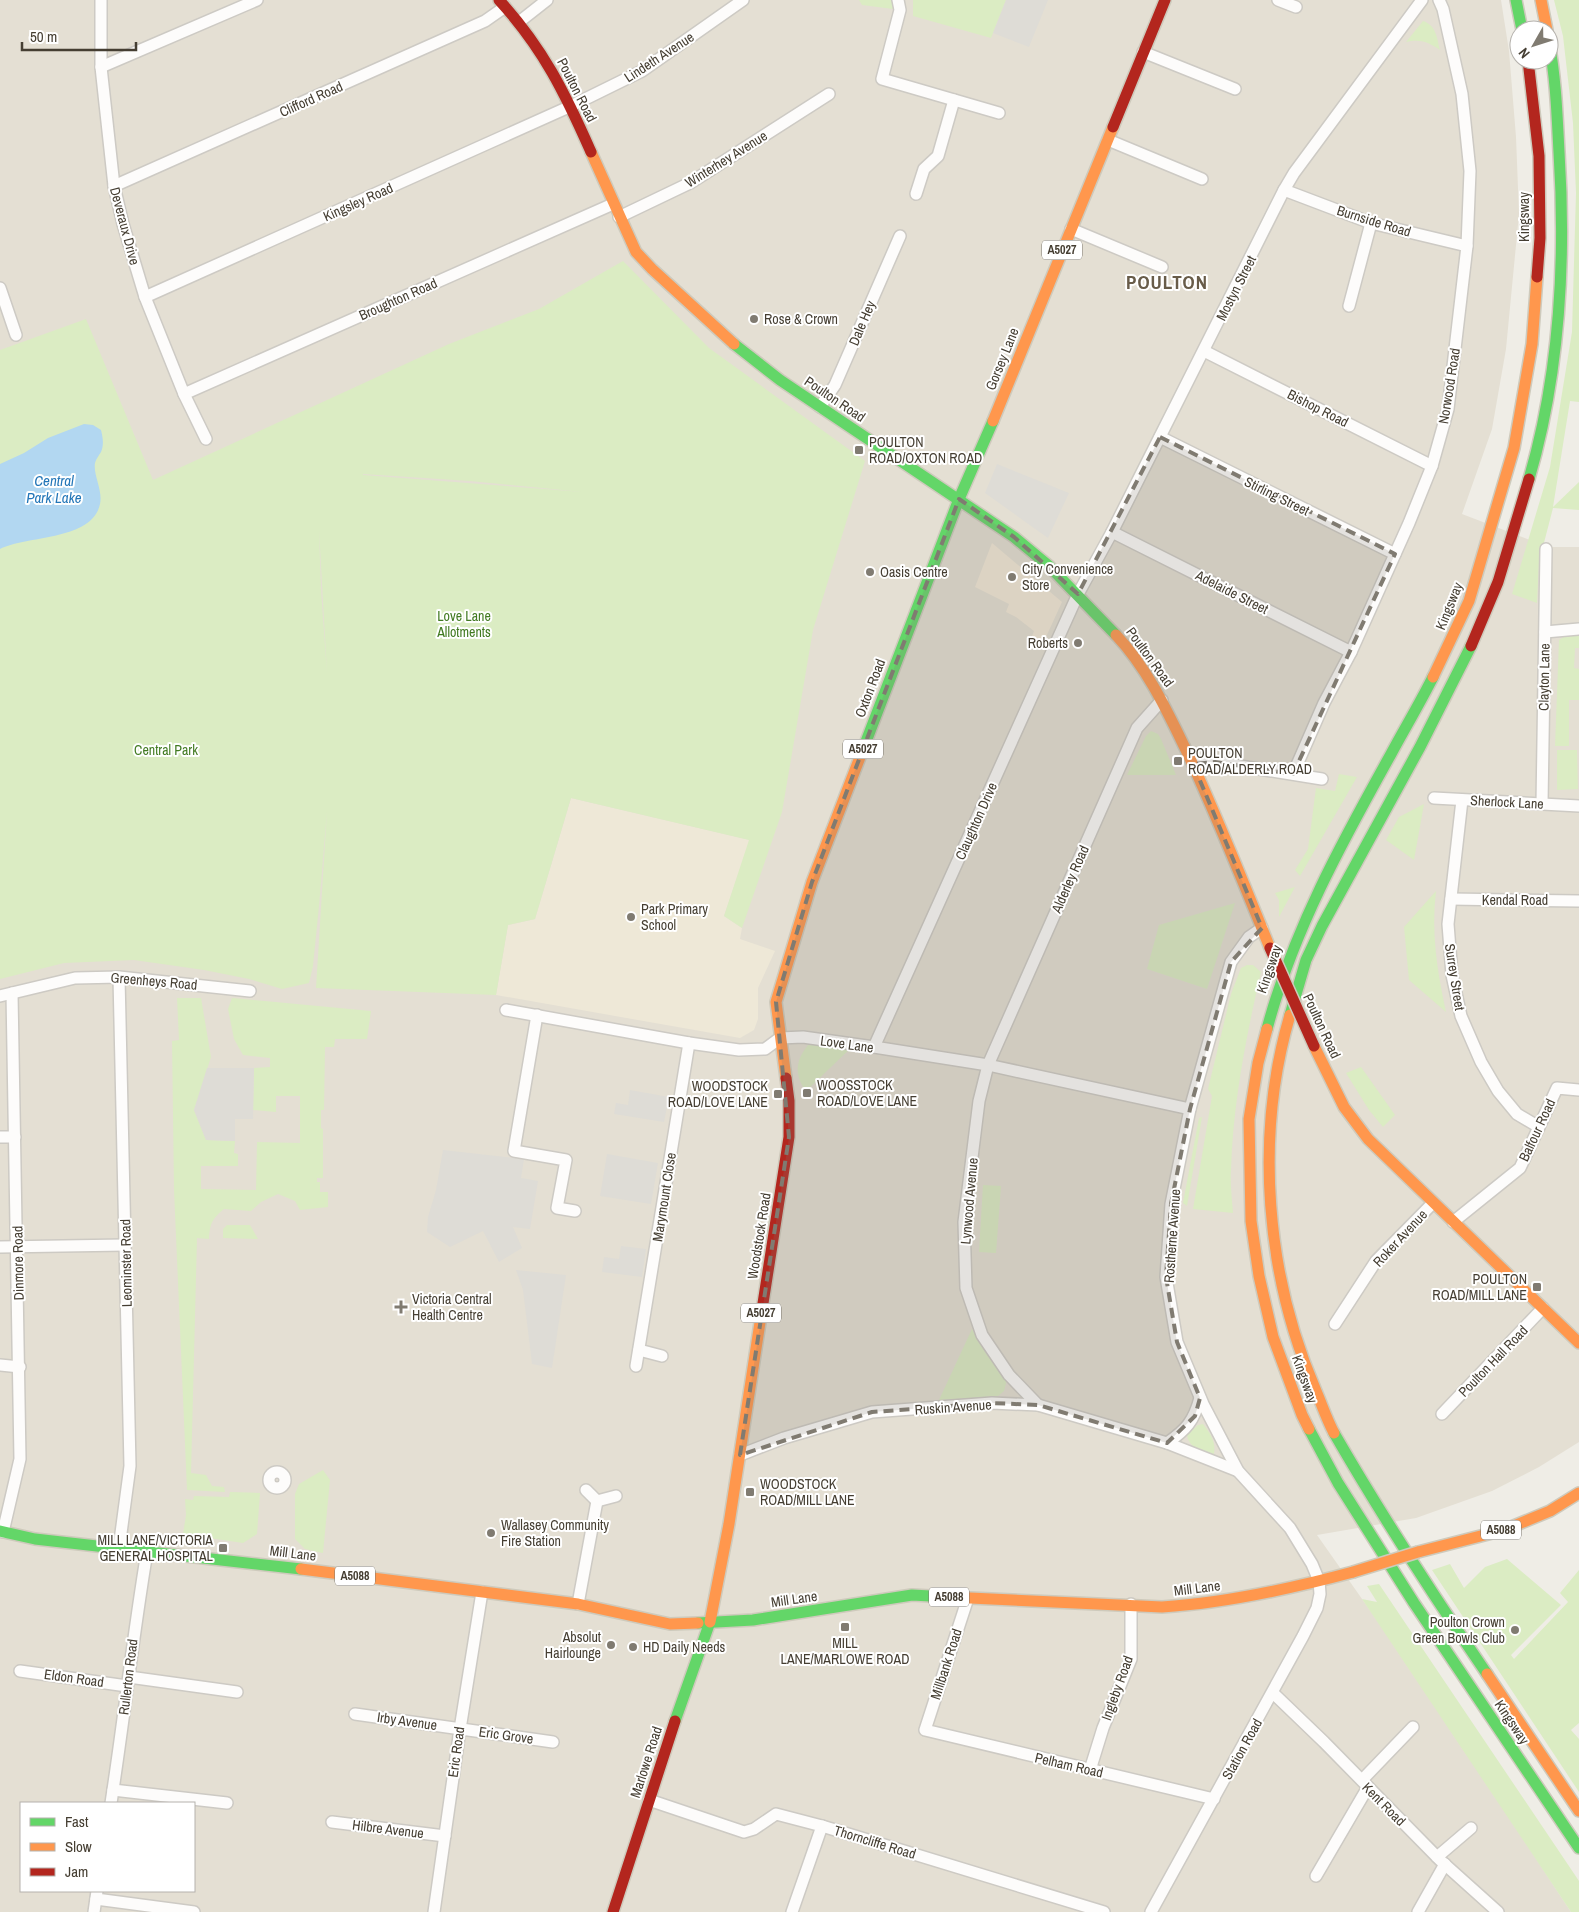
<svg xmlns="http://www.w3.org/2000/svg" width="1579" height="1912" font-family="'Archivo Narrow',sans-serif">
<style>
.residential{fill:#e4dfd3;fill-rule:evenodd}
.commercial{fill:#f3e9d7}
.education{fill:#eee8d7}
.green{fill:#dbecc3;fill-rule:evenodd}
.parking{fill:#dedcd6}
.water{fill:#b2d7f1}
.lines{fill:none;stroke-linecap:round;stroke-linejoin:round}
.street-casing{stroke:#cdcac4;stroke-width:14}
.fast-casing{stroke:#cecabc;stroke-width:14}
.slow-casing{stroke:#cecabc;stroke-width:14}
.jam-casing{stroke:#cecabc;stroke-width:14}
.street{stroke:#fdfcfb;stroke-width:11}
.fast{stroke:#63d668;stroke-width:11}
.slow{stroke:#ff974d;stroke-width:11}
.jam{stroke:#b3261e;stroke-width:11}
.slow-bridge-casing{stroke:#cecabc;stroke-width:14;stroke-linecap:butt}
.jam-bridge-casing{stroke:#cecabc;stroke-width:14;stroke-linecap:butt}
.slow-bridge{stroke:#ff974d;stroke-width:11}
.jam-bridge{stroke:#b3261e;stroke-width:11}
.marked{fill:#807b71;fill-opacity:0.2;stroke:#807b71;stroke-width:4;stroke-dasharray:10 6;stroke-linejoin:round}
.poi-dot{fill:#807b71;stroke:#fff;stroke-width:2}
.labels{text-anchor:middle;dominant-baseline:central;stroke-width:4;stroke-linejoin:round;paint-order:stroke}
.shield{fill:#fff;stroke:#7d7870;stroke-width:1}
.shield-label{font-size:12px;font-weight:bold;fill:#453e32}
.street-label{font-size:14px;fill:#453e32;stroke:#fff}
.poi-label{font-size:14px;fill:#453e32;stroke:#fff;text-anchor:start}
.park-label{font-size:14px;fill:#417a21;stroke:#fff}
.water-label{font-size:15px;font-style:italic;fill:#2376b8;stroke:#fff}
.district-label{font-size:19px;font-weight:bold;letter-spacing:1px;fill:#685c49;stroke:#fff}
</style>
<rect width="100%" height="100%" fill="#efede6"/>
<path class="residential" d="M0,0H1501L1509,51L1516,137L1519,214L1506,349L1492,429L1462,514L1548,547H1579V1442L1539,1467L1492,1491L1416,1518L1317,1535L1412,1670L1571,1912H0ZM21,1803H194V1891H21Z"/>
<path class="commercial" d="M992,543L1062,602L1040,650L1029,644L1034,631L1016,617L1006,612L1009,604L975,587Z"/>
<path class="education" d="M571,798L750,840L724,916L742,928L740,939L775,951L758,988V1019L754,1030L740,1038L496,995L508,925L535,919Z"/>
<g class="green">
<path d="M859,0H892L893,9L862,5Z"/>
<path d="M913,0H1006L991,38L913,16Z"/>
<path d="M1554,0H1579V402L1570,401L1553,507L1579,482V510L1553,508L1539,562L1537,603L1512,594L1550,467L1572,332L1576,193L1573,123L1563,36Z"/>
<path d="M1423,21C1436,25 1437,38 1440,50C1428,42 1420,39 1406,42Z"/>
<path d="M623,261L709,348L865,461L813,630L782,812L742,928L724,916L749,840L571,798L535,919L508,925L496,995L316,988L327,811L319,906L313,966L309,983L282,989L249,979L204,970L134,960L64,963L0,979V350L86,319L153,480L449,344L539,309ZM363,474L470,481L583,492L363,475ZM319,530L327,673L321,591Z"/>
<path d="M1579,635V648H1575L1574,668L1579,669V700H1569V746H1555L1559,640L1565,636Z"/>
<path d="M1151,731L1158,734L1161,739L1176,775H1127L1146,736Z"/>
<path d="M1557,750H1577L1578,789L1557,790Z"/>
<path d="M1339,774L1357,777L1300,876L1295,870L1308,849L1316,788L1335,791Z"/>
<path d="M1424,804L1414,860L1386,840L1399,817Z"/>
<path d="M1295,887L1279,917V900L1275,893Z"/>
<path d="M1436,891C1431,932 1437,971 1446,1012L1409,980L1404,927Z"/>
<path d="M1235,903L1207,989L1147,969L1159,925Z"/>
<path d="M1247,965H1253L1261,972C1246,1037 1233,1103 1231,1170C1230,1184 1232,1199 1233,1213L1193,1209L1212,1096L1208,1089L1231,994L1241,968Z"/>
<path d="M177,998H201L211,1057L194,1110L206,1140L235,1141L234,1153L238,1154V1166H201V1189L256,1190L257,1142L300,1143V1096H276V1112L253,1110L254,1068L270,1067V1058L243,1055L234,1039L228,1009L232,998L371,1011L367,1039H335L334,1047H325L324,1110H321V1128L323,1129V1178H317V1182H320V1192H328V1207L300,1210L295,1201L278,1194L261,1202L251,1211L224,1209C212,1219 210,1223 209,1239L197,1238L191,1473L206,1475L212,1486L224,1487L225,1492L187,1490L174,1190L172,1041L179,1040Z"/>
<path d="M810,1043L855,1044L806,1091C793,1074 796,1058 810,1043Z"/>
<path d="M1361,1067L1395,1115L1383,1127L1369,1110L1346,1073Z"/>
<path d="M1202,1117L1187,1206L1183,1203L1199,1118Z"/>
<path d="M983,1185L1001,1186L996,1253L979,1252Z"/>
<path d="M227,1225H250L258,1239L223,1238V1229Z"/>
<path d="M972,1329L987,1355L1007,1379L1004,1391L998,1396L939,1400Z"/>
<path d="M1203,1424C1211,1434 1216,1442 1214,1454C1202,1450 1189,1449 1187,1435L1198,1425Z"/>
<path d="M323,1470L330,1480L323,1553L305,1549L295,1539V1494L299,1484Z"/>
<path d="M230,1492L260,1493L257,1534L243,1543L183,1534L186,1515L185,1499L193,1500L194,1496L229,1497Z"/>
<path d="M1507,1559L1561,1605L1511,1655L1514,1659L1568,1602L1560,1593L1579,1570V1723L1571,1730L1579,1739V1792L1432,1570L1450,1564L1464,1588L1485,1567Z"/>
<path d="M1379,1584L1579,1881V1912H1571L1362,1599L1377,1602L1367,1586Z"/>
</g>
<g class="parking">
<path d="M1006,0H1048L1029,47L993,33Z"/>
<path d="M997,464L1069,493L1048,538L985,493Z"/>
<path d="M207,1068H254L253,1119H235V1141L206,1140L194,1110Z"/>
<path d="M630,1090L669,1097L664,1122L614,1114L616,1103L628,1105Z"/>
<path d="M443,1150L524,1159L521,1178L538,1181L530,1229L513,1227L522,1248L499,1262L483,1231L450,1247L427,1232L428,1217L436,1190Z"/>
<path d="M607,1154L658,1163L651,1204L600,1196Z"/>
<path d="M621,1246L646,1249L642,1277L602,1272L604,1257L619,1259Z"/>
<path d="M516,1270L566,1275L552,1368L532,1364L523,1290Z"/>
</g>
<path class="water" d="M84,424L93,425L101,430C103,438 104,445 101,452C99,455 96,459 95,463C93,475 103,490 100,504C92,541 28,535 0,549V464L24,453L48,438Z"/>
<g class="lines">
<g class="street-casing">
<g id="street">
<path d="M101,0V67L114,186L123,224L145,297L184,394L206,439"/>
<path d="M898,0L900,10L882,79L999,113"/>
<path d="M1278,0L1296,7"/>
<path d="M519,22L547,0"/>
<path d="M1143,52L1235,89"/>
<path d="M101,67L257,0"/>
<path d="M1108,140L1202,179"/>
<path d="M114,186L485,21L505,7"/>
<path d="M1284,190L1371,223L1467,246"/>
<path d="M916,194L924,169L938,156L954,100"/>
<path d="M619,217L690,183L829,94"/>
<path d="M1071,229L1162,267"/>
<path d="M0,288L16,335"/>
<path d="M145,297L571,106L642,71L743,0"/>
<path d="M1349,306L1371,223"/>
<path d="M1204,351L1432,466"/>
<path d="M184,394L613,204"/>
<path d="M820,407L835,385L900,236"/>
<path d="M1160,437L1395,554"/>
<path d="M1112,532L1351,652"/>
<path d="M1545,632L1579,629"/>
<path d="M1193,764L1215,762L1322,779"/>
<path d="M1293,774L1324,703L1351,652L1409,523L1432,466L1448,409L1467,246L1470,171L1462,94L1443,9L1439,0"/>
<path d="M1434,798L1579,806"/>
<path d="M1462,800L1448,924L1452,975L1461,1016L1481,1062L1498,1091L1517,1114L1539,1127"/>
<path d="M1542,804L1546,549"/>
<path d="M1451,899L1579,901"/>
<path d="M119,977L130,1466L119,1548"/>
<path d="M0,996L75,978L119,977L250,991"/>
<path d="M506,1010L689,1043L739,1050L765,1049L780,1038L803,1037L874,1047L988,1065L1190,1109"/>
<path d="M537,1015L514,1151L566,1160L557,1208L575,1211"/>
<path d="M874,1047L1078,594L1112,532L1284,190L1294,173L1422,0"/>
<path d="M0,1137H15"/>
<path d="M1453,1222L1520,1168L1557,1088L1579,1090"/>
<path d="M0,1247L125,1245"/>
<path d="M1335,1324L1376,1261L1433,1203"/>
<path d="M639,1350L662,1356"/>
<path d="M0,1365L20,1367"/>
<path d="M636,1366L689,1043"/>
<path d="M1038,1405L1009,1375L982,1335L966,1288L964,1222L979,1101L988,1065L1137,728L1162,700"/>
<path d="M1442,1414L1543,1308"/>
<path d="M1167,1443C1186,1430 1194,1421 1200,1398"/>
<path d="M740,1455L784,1438L872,1412L992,1403L1038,1405L1167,1443L1238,1471"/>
<circle cx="277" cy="1480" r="8"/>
<path d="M586,1490L597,1501L616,1496"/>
<path d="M3,1532L20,1459L12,993"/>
<path d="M968,1598L925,1730L1214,1799"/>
<path d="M578,1604L597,1501"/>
<path d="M20,1671L127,1686"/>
<path d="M129,1677L237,1692"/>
<path d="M1273,1693L1324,1742L1440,1860L1498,1912"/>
<path d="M355,1714L553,1742"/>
<path d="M1090,1770L1103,1728L1131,1659V1604"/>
<path d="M1362,1780L1413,1727"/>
<path d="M113,1790L227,1803"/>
<path d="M649,1800L744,1832L754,1829L776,1814L822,1826L1104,1912"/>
<path d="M111,1803C124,1719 133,1635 147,1552"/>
<path d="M332,1822L445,1836"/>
<path d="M1437,1857L1471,1828"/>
<path d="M1316,1876L1368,1787"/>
<path d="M96,1899L194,1912"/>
<path d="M94,1912L97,1891"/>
<path d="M434,1912L460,1729L482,1592"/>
<path d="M792,1912L822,1826"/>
<path d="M1151,1912L1303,1636L1317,1608L1320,1594L1319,1581L1312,1564L1290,1528L1238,1471L1203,1404L1177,1342L1166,1277L1171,1204L1190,1109L1231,962L1249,937L1262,928"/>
<path d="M1418,1912L1445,1864"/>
</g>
</g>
<g class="fast-casing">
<g id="fast">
<path d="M1516,0L1522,30"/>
<path d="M734,344L780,380L1014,537L1049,566L1116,635"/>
<path d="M1529,479C1560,373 1566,262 1559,152C1557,115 1556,79 1549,43"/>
<path d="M862,752L959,499L993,421"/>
<path d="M1290,1015L1306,960L1322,926L1420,747L1471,646"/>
<path d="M1267,1029C1293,931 1342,842 1391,754C1405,728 1420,703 1433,677"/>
<path d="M1309,1429L1338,1483L1414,1603L1579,1848"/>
<path d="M1334,1433C1382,1516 1433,1595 1487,1674"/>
<path d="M0,1531L35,1539L301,1569"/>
<path d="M698,1623L753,1620L912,1595L949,1597"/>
<path d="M675,1721L710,1622"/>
</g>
</g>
<g class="slow-casing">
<g id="slow">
<path d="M1541,0L1547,30"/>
<path d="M591,152L636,252L652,269L734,344"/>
<path d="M993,421L1113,127"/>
<path d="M1116,635C1148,669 1167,711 1187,752C1217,816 1243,882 1270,948"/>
<path d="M1433,677L1469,601L1514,448L1532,344L1537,277"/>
<path d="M1290,1015C1254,1137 1266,1276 1316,1391C1322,1405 1327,1420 1334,1433"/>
<path d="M1267,1029L1258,1063L1249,1119L1251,1221L1259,1276L1273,1337L1302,1415L1309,1429"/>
<path d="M1314,1046L1344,1107L1368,1139L1579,1343"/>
<path d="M786,1078L776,1002L812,882L862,752"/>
<path d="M1418,1552L1504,1530L1550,1511L1579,1493"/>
<path d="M301,1569L578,1604L670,1624L698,1623"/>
<path d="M949,1597L1162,1607C1227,1603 1290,1589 1353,1572"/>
<path d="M710,1622L729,1524L761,1316"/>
<path d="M1487,1674L1579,1811"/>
</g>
</g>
<g class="jam-casing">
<g id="jam">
<path d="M499,0C543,48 565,93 591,152"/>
<path d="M1528,60L1539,156L1540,238L1537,277"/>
<path d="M1113,127L1165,0"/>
<path d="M1471,646L1498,582L1529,479"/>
<path d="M761,1316L789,1137V1101L786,1078"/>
<path d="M613,1912L675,1721"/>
</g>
</g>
<use href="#street" class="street"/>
<use href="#fast" class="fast"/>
<use href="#slow" class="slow"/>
<use href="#jam" class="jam"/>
<g class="slow-bridge-casing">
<path id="slow-bridge" d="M1353,1572L1418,1552"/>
</g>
<g class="jam-bridge-casing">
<path id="jam-bridge" d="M1270,948L1314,1046"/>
</g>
<use href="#slow-bridge" class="slow-bridge"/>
<use href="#jam-bridge" class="jam-bridge"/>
</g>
<path class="marked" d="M1160,437L1395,554L1293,774L1215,762L1193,764L1262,928L1231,962L1190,1109L1171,1204L1166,1277L1177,1342L1200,1398L1195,1416L1167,1443L1038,1405L992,1403L872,1412L740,1455L789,1137L776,1002L812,882L959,499L1014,537L1078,594Z"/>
<g class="poi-dot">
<circle cx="754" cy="319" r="5"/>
<rect x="854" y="445" width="10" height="10" rx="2.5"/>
<circle cx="870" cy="572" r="5"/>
<circle cx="1012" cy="577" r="5"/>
<circle cx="1078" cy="643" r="5"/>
<rect x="1173" y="756" width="10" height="10" rx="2.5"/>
<circle cx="631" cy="917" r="5"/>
<rect x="802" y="1088" width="10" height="10" rx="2.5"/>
<rect x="773" y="1089" width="10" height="10" rx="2.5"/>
<rect x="1532" y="1282" width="10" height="10" rx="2.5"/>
<path d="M398.5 1299.5h5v5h5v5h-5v5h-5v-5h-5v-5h5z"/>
<rect x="745" y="1487" width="10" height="10" rx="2.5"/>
<circle cx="491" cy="1533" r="5"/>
<rect x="218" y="1543" width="10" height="10" rx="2.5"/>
<rect x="840" y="1622" width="10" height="10" rx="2.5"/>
<circle cx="1515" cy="1630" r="5"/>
<circle cx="611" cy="1645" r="5"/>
<circle cx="633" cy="1647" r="5"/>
</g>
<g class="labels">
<g class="shield">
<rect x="1042" y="240.5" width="40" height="19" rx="4"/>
<rect x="843" y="739.5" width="40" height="19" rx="4"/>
<rect x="741" y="1303.5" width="40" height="19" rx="4"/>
<rect x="1481" y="1520.5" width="40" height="19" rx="4"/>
<rect x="335" y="1566.5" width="40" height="19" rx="4"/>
<rect x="929" y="1587.5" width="40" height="19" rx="4"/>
</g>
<g class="shield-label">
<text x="1062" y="250">A5027</text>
<text x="863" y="749">A5027</text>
<text x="761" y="1313">A5027</text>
<text x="1501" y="1530">A5088</text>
<text x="355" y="1576">A5088</text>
<text x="949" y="1597">A5088</text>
</g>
<g class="street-label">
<text transform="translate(659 57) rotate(-33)">Lindeth Avenue</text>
<text transform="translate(577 90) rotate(63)">Poulton Road</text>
<text transform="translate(311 99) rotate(-24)">Clifford Road</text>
<text transform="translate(726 159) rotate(-32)">Winterhey Avenue</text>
<text transform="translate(358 202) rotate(-24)">Kingsley Road</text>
<text transform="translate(1524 217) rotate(-90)">Kingsway</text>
<text transform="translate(1374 221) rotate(17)">Burnside Road</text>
<text transform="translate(125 226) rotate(75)">Deveraux Drive</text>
<text transform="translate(1236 288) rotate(-63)">Mostyn Street</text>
<text transform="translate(398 299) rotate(-24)">Broughton Road</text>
<text transform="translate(862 323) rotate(-67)">Dale Hey</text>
<text transform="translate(1002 359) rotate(-68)">Gorsey Lane</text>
<text transform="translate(1449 386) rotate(-81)">Norwood Road</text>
<text transform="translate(835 399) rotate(34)">Poulton Road</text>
<text transform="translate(1318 408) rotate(27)">Bishop Road</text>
<text transform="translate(1277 496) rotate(26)">Stirling Street</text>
<text transform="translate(1232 592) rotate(27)">Adelaide Street</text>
<text transform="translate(1449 606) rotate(-68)">Kingsway</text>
<text transform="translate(1150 657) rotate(54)">Poulton Road</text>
<text transform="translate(1544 677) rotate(-89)">Clayton Lane</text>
<text transform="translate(870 688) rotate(-69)">Oxton Road</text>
<text transform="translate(1507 802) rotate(3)">Sherlock Lane</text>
<text transform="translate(976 821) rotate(-66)">Claughton Drive</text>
<text transform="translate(1070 879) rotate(-66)">Alderley Road</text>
<text x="1515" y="900">Kendal Road</text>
<text transform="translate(1269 969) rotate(-71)">Kingsway</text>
<text transform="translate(1455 977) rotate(81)">Surrey Street</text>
<text transform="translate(154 981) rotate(5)">Greenheys Road</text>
<text transform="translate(1322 1026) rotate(65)">Poulton Road</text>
<text transform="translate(847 1044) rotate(8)">Love Lane</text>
<text transform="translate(1537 1130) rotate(-65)">Balfour Road</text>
<text transform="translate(664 1197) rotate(-81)">Marymount Close</text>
<text transform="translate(969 1201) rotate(-85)">Lynwood Avenue</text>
<text transform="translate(759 1236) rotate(-81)">Woodstock Road</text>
<text transform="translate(1172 1236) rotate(-86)">Rostherne Avenue</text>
<text transform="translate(1400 1238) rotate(-47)">Roker Avenue</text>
<text transform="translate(18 1263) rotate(-91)">Dinmore Road</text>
<text transform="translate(126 1263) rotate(-91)">Leominster Road</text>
<text transform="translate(1493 1361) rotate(-46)">Poulton Hall Road</text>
<text transform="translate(1305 1379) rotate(70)">Kingsway</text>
<text transform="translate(953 1407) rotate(-4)">Ruskin Avenue</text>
<text transform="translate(293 1553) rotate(7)">Mill Lane</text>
<text transform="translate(1197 1588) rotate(-7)">Mill Lane</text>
<text transform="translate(794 1599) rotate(-8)">Mill Lane</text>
<text transform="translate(946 1664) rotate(-72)">Millbank Road</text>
<text transform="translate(128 1677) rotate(-83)">Rullerton Road</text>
<text transform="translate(74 1678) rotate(8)">Eldon Road</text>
<text transform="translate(1117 1688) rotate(-70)">Ingleby Road</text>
<text transform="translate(407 1721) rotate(8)">Irby Avenue</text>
<text transform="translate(1512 1722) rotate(56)">Kingsway</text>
<text transform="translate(506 1735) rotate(8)">Eric Grove</text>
<text transform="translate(1242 1749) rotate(-61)">Station Road</text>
<text transform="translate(456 1752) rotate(-82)">Eric Road</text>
<text transform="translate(646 1762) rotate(-72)">Marlowe Road</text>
<text transform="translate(1069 1765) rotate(13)">Pelham Road</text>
<text transform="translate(1384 1804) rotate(45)">Kent Road</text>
<text transform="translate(388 1829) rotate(7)">Hilbre Avenue</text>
<text transform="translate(875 1842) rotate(17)">Thorncliffe Road</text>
</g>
<g class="poi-label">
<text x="764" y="319">Rose &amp; Crown</text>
<text x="869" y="442">POULTON<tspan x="869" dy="16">ROAD/OXTON ROAD</tspan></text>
<text x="1022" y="569">City Convenience<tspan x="1022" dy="16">Store</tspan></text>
<text x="880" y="572">Oasis Centre</text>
<text x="1068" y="643" text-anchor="end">Roberts</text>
<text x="1188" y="753">POULTON<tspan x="1188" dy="16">ROAD/ALDERLY ROAD</tspan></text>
<text x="641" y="909">Park Primary<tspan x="641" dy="16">School</tspan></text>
<text x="817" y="1085">WOOSSTOCK<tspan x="817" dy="16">ROAD/LOVE LANE</tspan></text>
<text x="768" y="1086" text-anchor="end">WOODSTOCK<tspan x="768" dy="16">ROAD/LOVE LANE</tspan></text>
<text x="1527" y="1279" text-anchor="end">POULTON<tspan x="1527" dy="16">ROAD/MILL LANE</tspan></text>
<text x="412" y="1299">Victoria Central<tspan x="412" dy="16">Health Centre</tspan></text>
<text x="760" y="1484">WOODSTOCK<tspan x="760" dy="16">ROAD/MILL LANE</tspan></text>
<text x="501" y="1525">Wallasey Community<tspan x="501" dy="16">Fire Station</tspan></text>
<text x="213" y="1540" text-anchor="end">MILL LANE/VICTORIA<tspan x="213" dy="16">GENERAL HOSPITAL</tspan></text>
<text x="1505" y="1622" text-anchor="end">Poulton Crown<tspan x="1505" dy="16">Green Bowls Club</tspan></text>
<text x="601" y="1637" text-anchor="end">Absolut<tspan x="601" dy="16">Hairlounge</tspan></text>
<text x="845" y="1643" text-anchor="middle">MILL<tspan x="845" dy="16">LANE/MARLOWE ROAD</tspan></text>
<text x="643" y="1647">HD Daily Needs</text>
</g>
<g class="park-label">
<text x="464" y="616">Love Lane<tspan x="464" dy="16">Allotments</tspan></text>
<text x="166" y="750">Central Park</text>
</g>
<g class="water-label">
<text x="54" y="480">Central<tspan x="54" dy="17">Park Lake</tspan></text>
</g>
<g class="district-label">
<text x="1167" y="282">POULTON</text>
</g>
</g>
<rect x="20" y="1802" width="175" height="90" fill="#ffffff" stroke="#b5b2ad"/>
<rect x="30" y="1818" width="25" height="8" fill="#63d668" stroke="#b5b2ad"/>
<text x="65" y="1827" font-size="15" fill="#453e32">Fast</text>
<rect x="30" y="1843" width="25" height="8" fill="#ff974d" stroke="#b5b2ad"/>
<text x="65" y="1852" font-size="15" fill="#453e32">Slow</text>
<rect x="30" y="1868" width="25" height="8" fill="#b3261e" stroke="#b5b2ad"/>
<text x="65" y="1877" font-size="15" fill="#453e32">Jam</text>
<g transform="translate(1534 45) rotate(231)"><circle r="24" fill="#ffffff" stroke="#b5b2ad"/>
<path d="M0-4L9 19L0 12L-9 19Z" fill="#807b71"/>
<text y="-8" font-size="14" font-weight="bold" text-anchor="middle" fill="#453e32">N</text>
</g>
<path d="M22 42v8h114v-8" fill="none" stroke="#453e32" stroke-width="2.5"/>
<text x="30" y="42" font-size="15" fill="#453e32" stroke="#ffffff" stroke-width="4" paint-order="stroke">50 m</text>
</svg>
